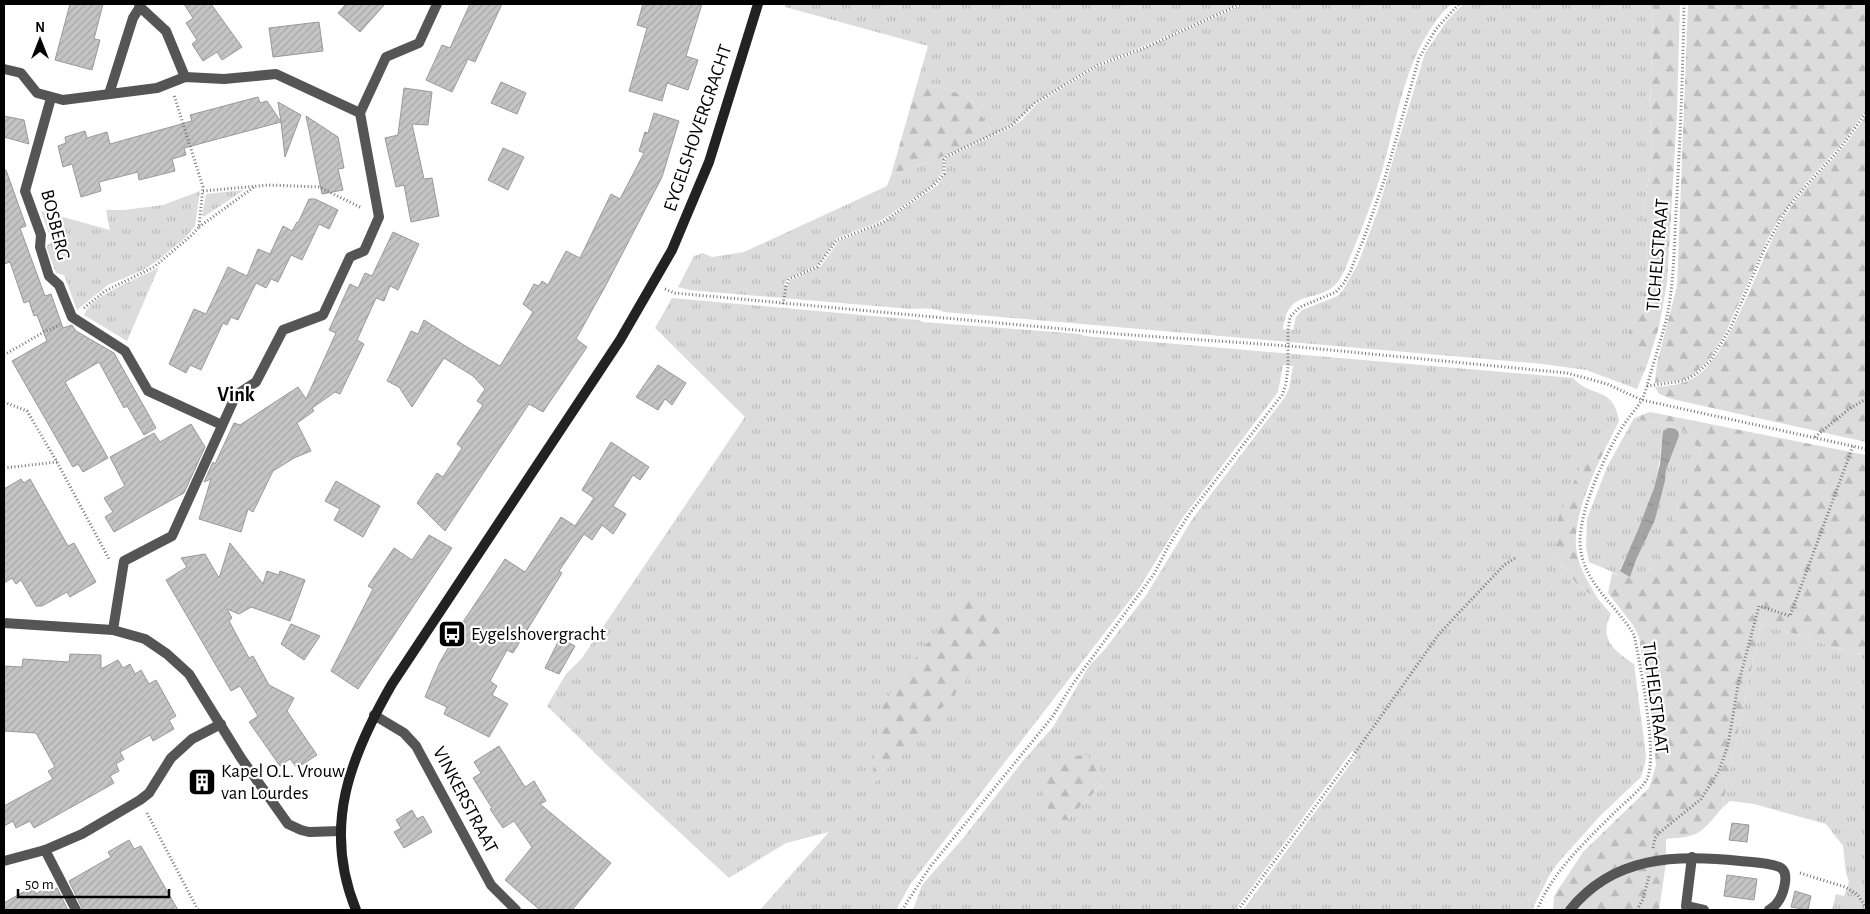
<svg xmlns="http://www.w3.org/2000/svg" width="1870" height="914" font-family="'Alegreya Sans',sans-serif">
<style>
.grass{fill:url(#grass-tufts);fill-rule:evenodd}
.forest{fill:url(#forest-firs)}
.water{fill:url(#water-ripples)}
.building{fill:url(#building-hatch);stroke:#999}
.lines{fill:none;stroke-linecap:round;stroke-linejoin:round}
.path{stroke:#777;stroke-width:3;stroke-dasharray:1 2.5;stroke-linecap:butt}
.lane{stroke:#555;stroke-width:10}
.street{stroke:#555;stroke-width:10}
.secondary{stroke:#222;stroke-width:10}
.labels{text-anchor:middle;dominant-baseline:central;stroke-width:4.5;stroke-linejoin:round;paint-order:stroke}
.street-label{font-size:19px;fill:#000;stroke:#fff}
.poi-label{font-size:19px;fill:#000;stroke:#fff;text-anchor:start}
.neighbourhood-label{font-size:20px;font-weight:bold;fill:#000;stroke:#fff}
</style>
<defs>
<pattern id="grass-tufts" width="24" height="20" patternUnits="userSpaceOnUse" patternTransform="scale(1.25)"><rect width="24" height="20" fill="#dcdcdc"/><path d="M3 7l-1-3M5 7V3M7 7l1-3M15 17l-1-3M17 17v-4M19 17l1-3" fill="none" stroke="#bbb"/></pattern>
<pattern id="forest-firs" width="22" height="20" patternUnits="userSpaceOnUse" patternTransform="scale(1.25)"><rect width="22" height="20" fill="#dcdcdc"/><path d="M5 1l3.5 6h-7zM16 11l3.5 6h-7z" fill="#bbb"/></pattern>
<pattern id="water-ripples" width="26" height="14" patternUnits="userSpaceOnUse" patternTransform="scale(1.25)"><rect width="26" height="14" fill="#a3a3a3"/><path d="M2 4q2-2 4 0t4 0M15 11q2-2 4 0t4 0" fill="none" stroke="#8b8b8b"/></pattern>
<pattern id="building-hatch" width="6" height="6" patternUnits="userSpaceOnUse" patternTransform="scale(1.25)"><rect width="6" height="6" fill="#c4c4c4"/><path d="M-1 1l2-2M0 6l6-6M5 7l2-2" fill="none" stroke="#a7a7a7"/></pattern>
</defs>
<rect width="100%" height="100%" fill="#fff"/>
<g class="grass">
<path d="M786,4H1239L1133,51L1099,63L1037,101L1014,123L994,134L969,97L940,87L917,84L928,46L785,7Z"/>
<path d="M1245,4H1451C1406,47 1399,113 1382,171C1374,197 1364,224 1353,250C1348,261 1343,278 1334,286C1312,304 1289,288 1283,329L1293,330L1296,317L1302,310L1338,296L1343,290L1358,264L1377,213L1425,53L1446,22L1463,4H1653L1650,118L1652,153L1644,212L1648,262L1646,281L1640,308L1630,328L1637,353L1647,365L1637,389L1586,370L1543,364L944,312C932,307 923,309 911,309L689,290L678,287L694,256L703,253L712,257L744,252L887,186L891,175L947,155L943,160V171L933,185L879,222L837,238L821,261L816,266L787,279L784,285L787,286L791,280L821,266L839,241L882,224L938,185L946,172L945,161L948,157L1009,129L1022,120L1037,104L1097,67L1132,54Z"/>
<path d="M244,190L205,216H202L206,194Z"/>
<path d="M200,191L195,226L185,238L157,261L143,270L108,285L77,310L64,275L56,273L46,246L52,242L41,211L110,230L106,210H124L163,205Z"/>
<path d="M159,267L127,341L84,315C92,294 139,279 159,267Z"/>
<path d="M672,298L918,320L923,322L1080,334L1084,336L1573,378C1592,399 1613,385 1619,421L1601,437L1556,524V556L1578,586L1598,599L1611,614C1598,639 1615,651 1634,664L1646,756L1645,764L1641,777L1600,816L1557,864L1549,876L1532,910H1243L1357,755L1352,751L1235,910H913L922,885L964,837L1022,762L1053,727L1089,666L1105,649L1147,594L1193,518L1285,397L1289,389L1293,366L1283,365L1278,392L1275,396L1181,520L1140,587L910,885L896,910H760L829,832L786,843L729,878L609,767L547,706L566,674L582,658L745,417L655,328ZM1046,779L1103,783L1067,820Z"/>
<path d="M1634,418L1684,430L1702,454L1677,508L1664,549L1659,560L1648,572L1642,577L1631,579L1623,578L1608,570L1589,562L1586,547L1587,519L1607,467ZM1679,436L1666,470L1665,481L1655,520L1636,560L1630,576L1620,570C1623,561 1628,554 1632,545C1646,514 1659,481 1661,447Z"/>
<path d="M1761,623L1852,653L1866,654V910H1832L1836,894L1844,896L1849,882L1846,873L1843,846L1826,824L1754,804L1730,801L1722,808Z"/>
</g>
<g class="forest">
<path d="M1653,4H1680L1677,113L1667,283L1659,327L1647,365L1637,353L1627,344L1630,328L1640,308L1646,281L1648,262L1644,212L1652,153L1650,118Z"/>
<path d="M1688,4H1866V110L1839,147L1805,184L1779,219L1767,240L1725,334L1708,361L1691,376L1682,380L1655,383L1657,363L1677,286Z"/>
<path d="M917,84L940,87L969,97L994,134L947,155L891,175Z"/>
<path d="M1866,116V442L1672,399L1659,394L1655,387C1667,386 1681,385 1692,379C1731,359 1759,256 1785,216C1801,191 1822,172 1841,150C1850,139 1858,127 1866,116Z"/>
<path d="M1650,412L1866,455V654L1852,653L1761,623L1722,808C1701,833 1700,837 1666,839V863L1659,910H1553L1554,896L1583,852L1649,788L1656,765L1651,712L1639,637L1633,625L1608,593L1612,573C1660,595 1665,537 1678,506C1685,488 1694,471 1702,454L1684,430L1634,418Z"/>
<path d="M1619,421C1602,456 1569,515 1577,554C1580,570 1590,585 1598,599L1578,586L1556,556V524L1581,465L1601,437Z"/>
<path d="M972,587L1008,634L871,787L878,736L879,713L899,679Z"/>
<path d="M1086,755L1098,765L1103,783L1067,820L1054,819L1043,801L1046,779L1069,756Z"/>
</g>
<path class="water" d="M1668,428C1674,428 1678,428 1679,436L1666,470L1665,481L1655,520L1636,560L1630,577L1620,571L1638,530L1654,488L1660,464L1663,431Z"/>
<g class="building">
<path d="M70,4H103L94,39L100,40L92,70L55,60Z"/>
<path d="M184,4H211L242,47L222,60L217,52L203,61L192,44L197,40L186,23L193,18Z"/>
<path d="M346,4H385L360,32L338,13Z"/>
<path d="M470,4H502L475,62L468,59L452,92L426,80L442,45L450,48Z"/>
<path d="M643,4H702L686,56L698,60L688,90L667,83L662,101L629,91L647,28L637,25Z"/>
<path d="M319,22L323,51L273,57L269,28Z"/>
<path d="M501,82L526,93L517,114L491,103Z"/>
<path d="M404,88L432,92L428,125L412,124L424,179L432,178L439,216L411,222L404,185L396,187L385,138L398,135Z"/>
<path d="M258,97L260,103L267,101L281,122L278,102L301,115L285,157L281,122L184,148L186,155L172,159L175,171L139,180L138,172L99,182L101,191L81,197L72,164L63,167L58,146L66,143L65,137L85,131L87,138L107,132L110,144L192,121L190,115Z"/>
<path d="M654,113L679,121L662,177L606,285L576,339L587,347L543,412L529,404L445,531L417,503L437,473L443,477L462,448L457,444L483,405L477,401L485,389L473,376L444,358L412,407L399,387L387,381L411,331L418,334L424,320L467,347L500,366L533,312L523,304L534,284L539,286L542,281L548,285L566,251L580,258L611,194L620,199L644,153L639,151L645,132L648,133Z"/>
<path d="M4,116L24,120L29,144L4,137Z"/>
<path d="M306,116L338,137L344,168L338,169L343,190L322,194Z"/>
<path d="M503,148L524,157L508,190L488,180Z"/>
<path d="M4,170H6L26,226L20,228L45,296L51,294L63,328L72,325L76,331L114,353L156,428L144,435L127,406L124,408L99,362L65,382L108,458L83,472L78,464L73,467L12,361L47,341L37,315L34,316L29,301L24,303L10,262L4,264Z"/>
<path d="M309,199H315L338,210L329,229L319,224L302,260L291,255L278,282L271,279L266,288L256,283L238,320L231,317L227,325L223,323L201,370L190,365L186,373L169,364L194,309L206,314L228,267L247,276L258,249L270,254L283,226L292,231L297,222L298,223Z"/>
<path d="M393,232L419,244L398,290L390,286L384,301L376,298L357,340L364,344L340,394L335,392L312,408L314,411L297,423L311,451L294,458L273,471L253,512L248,509L241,532L199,519L211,479L204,482L213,462L215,464L234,423L240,425L298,387L306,399L336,333L329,330L350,284L358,288L365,273L372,276Z"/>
<path d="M658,365L686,383L672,405L665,399L658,410L636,397Z"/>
<path d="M191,424L205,447L184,493L114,532L105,517L113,512L104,498L125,486L110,457L154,433L160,442Z"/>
<path d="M611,442L649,467L640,480L633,475L613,506L626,514L613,534L602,525L592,540L584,534L559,571L562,573L513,653L507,650L490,681L497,686L492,695L508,704L489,737L444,714L447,707L425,697L432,680L440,662L465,619L505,559L525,572L561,517L575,526L594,498L582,490Z"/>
<path d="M21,479L24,483L30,479L68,546L74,543L96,582L70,597L67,592L42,606H36L21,580L16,584L12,578L4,583V489Z"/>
<path d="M336,481L380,506L363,537L334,520L340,509L325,501Z"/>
<path d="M429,535L452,548L358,689L331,671L373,589L368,586L394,548L412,560Z"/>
<path d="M230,543L263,584L267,571L279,575L280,571L305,580L290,621L251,607L239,614L227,609L232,618L229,621L249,658L253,656L269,685L294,698L287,711L317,755L297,768L290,759L280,766L249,722L258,716L240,686L231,691L166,580L187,567L181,558L205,554L219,578Z"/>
<path d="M291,624L320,636L304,660L281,644Z"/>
<path d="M560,638L575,646L559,674L545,668Z"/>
<path d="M70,654L101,655V669L118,660L123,668L130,664L135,674L141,670L149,684L156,680L176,716L169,720L174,729L153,741L150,735L120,752L124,759L116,764L119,771L110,776L114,783L93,795L34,828L30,821L16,828L13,821L4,826V806L53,779L48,771L55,767L36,733L4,731V666L22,667L23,659L69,662Z"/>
<path d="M499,746L525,787L534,781L546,801L540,804L611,863L572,910H540L505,880L532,847L514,821L503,828L490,809L492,808L473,778L481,773L474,762Z"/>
<path d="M412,810L417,819L423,816L432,832L404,848L394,832L401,828L396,820Z"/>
<path d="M1732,823L1749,825L1747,842L1729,840Z"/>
<path d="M129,840L134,849L141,846L178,910H83L69,881L111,857L108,852Z"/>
<path d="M1727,875L1757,879L1754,900L1724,896Z"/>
<path d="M32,887L36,894L45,888L48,893L57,888L68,910H4V903Z"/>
<path d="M1795,891L1811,896L1808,910L1791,907Z"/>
</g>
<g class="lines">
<g class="path">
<path d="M203,191L269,185L319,187L362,208"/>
<path d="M199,227L254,187"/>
<path d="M665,289L675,293L1118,334L1289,346L1567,373L1607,384L1642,400L1866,449"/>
<path d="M783,304L786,286L789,279L817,267L837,240L882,223L934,185L944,174V160L947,156L1011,126L1035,103L1098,65L1142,49L1241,4"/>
<path d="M84,308L105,291L154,267L192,235L199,227L203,187L174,95"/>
<path d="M4,355L44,332L60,325"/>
<path d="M1647,386L1683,381L1696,374L1710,361L1730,329L1764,250L1786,210L1804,188L1838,151L1866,113"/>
<path d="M4,402L27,411L57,462L109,559"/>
<path d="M1815,437L1849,409L1866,399"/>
<path d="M4,468L57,462"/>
<path d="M147,813L198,910"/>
<path d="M1653,848L1655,838L1659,833L1701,799L1719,771L1728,745L1738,685L1759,606L1790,616L1853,446"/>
<path d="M1800,873L1845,887L1857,894L1866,907"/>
<path d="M902,910L930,867L1053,716L1072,685L1154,574L1169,545L1190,513L1282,395L1286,384L1288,366V330L1290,317L1300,307L1336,292L1344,283L1350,272L1364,238L1385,178L1419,58L1436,29L1459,4"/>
<path d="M1238,910L1355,753L1439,634L1504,565L1517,557"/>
<path d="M1537,910C1553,871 1585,842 1615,812C1624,803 1641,790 1647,779C1658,757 1640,662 1634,635C1616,604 1581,582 1580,542C1580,508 1604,458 1621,429C1627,419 1635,411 1641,401C1646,392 1648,382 1651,372C1656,355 1661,339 1666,321C1674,286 1674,248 1676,212C1680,143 1683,73 1684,4"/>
<path d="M1637,910L1643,899L1649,876"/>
</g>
<path class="lane" d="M45,850L76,910"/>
<g class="street">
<path d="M139,4L140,7L166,31L185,77"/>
<path d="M4,69L21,73L37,93L63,100L157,88L185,77L224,79L276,74L360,113"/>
<path d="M109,94L133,18L140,7"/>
<path d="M51,98L25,191L41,235L40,247L49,276L59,285L72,317L125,351L148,391L222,425"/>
<path d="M4,623L113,630L145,639L167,654L189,674L241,758L288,824L301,830L309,832L341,831"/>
<path d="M113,630L124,561L172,536L236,395L256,382L283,330L323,315L350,257L364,251L379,217L360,113L386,57L419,43L437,4"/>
<path d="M374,715L404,733L416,746L491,885L516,910"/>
<path d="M1692,857L1686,906L1704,910"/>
<path d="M4,861L45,850L82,834L140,800L149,793L171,758L192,739L221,724"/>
<path d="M1570,910C1613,856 1676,854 1740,861C1750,862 1773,863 1781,868C1790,874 1783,896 1777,903C1775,906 1772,908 1769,910"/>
</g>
<path class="secondary" d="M356,910C322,827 350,757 392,684L620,340L672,250L709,162L758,4"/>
</g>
<defs>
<g id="bus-square" transform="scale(1.4375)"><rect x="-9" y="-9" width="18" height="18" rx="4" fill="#000" stroke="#fff"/><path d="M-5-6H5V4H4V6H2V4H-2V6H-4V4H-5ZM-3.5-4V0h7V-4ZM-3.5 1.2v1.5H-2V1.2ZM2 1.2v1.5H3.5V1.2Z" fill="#fff"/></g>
<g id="building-square" transform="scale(1.4375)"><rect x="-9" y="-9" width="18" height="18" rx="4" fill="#000" stroke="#fff"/><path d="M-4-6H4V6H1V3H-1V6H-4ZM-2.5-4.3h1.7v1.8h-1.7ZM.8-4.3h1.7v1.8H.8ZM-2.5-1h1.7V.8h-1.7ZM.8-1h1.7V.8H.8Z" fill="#fff"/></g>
</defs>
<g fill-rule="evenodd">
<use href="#bus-square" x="452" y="634"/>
<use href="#building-square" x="202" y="782"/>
</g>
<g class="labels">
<g class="street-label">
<text transform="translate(698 128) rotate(-71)">EYGELSHOVERGRACHT</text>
<text transform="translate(55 225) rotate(76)">BOSBERG</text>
<text transform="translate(1658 255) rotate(-85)">TICHELSTRAAT</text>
<text transform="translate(1655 698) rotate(83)">TICHELSTRAAT</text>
<text transform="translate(465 800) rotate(62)">VINKERSTRAAT</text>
</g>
<g class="poi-label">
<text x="471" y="634">Eygelshovergracht</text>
<text x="221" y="771">Kapel O.L. Vrouw<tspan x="221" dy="22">van Lourdes</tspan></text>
</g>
<g class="neighbourhood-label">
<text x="236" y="395">Vink</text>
</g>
</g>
<rect width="1870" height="914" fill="none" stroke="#000000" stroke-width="10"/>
<g transform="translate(40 40)" stroke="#ffffff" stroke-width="4" paint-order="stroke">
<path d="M0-4L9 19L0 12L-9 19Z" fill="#000000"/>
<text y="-8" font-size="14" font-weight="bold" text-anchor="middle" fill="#000000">N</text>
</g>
<path d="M18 889v8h151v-8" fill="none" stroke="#000000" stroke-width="2.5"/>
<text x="25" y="889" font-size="15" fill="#000000" stroke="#ffffff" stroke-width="4" paint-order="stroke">50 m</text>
</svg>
